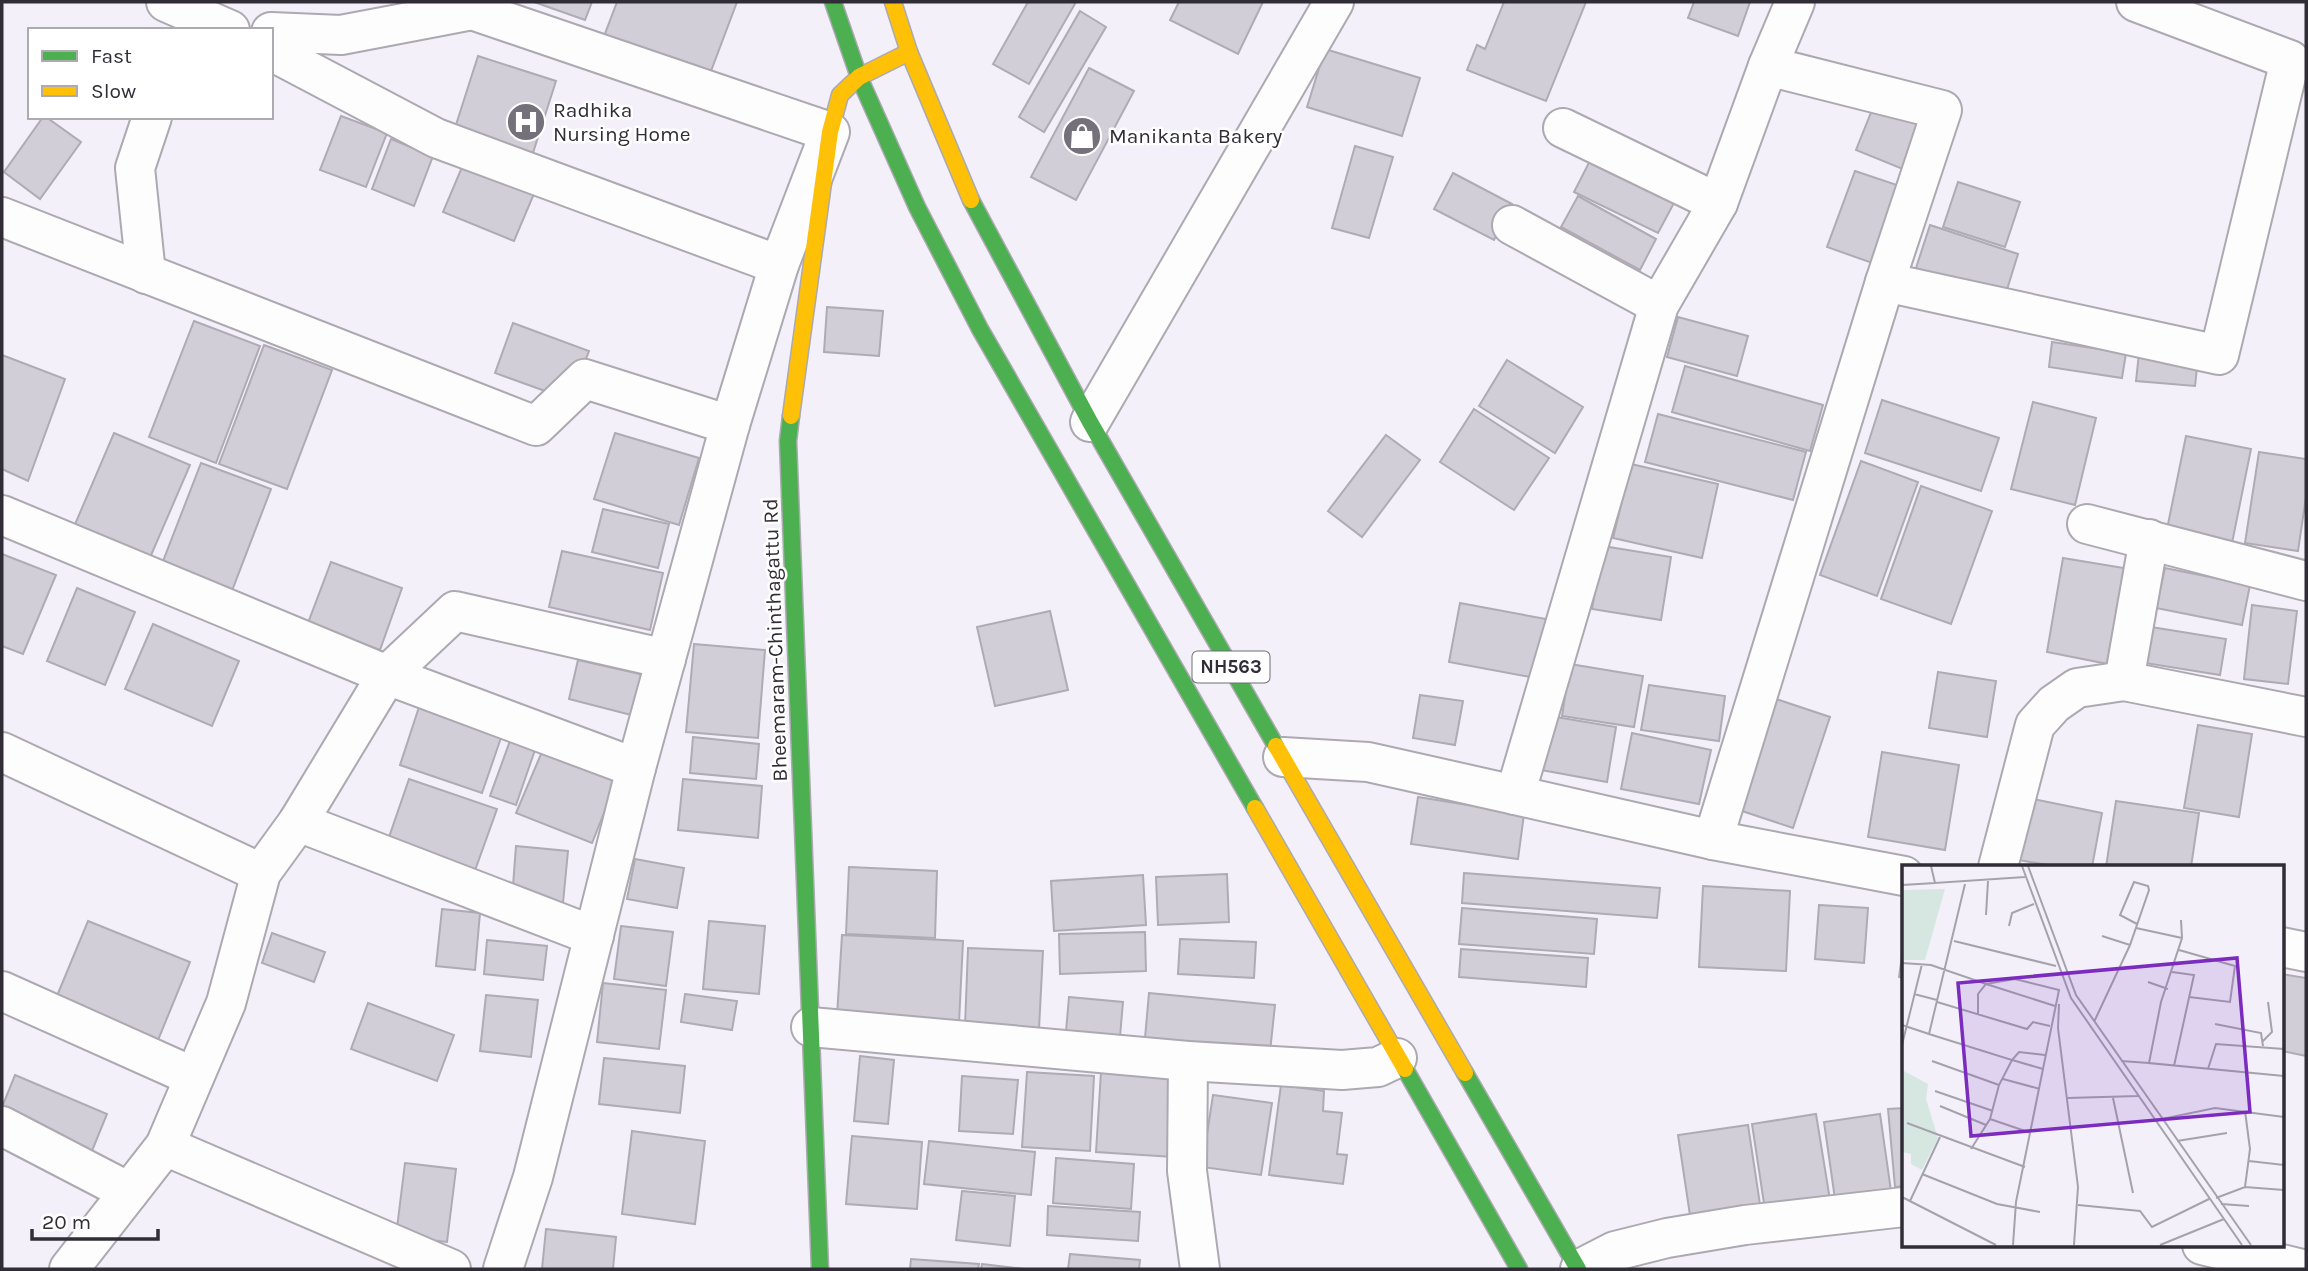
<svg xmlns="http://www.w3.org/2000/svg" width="2308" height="1271" font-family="Karla,sans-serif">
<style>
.building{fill:#d1ced7;stroke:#aeabb4;stroke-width:2}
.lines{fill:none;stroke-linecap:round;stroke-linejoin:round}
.street-casing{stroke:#aca9b1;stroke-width:42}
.fast-casing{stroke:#aca9b1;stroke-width:19}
.slow-casing{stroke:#aca9b1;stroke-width:19}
.street{stroke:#fdfdfe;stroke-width:38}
.fast{stroke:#4caf50;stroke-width:16}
.slow{stroke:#ffc107;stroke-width:16}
.labels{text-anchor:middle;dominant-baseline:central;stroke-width:5;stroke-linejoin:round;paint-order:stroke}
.shield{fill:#fff;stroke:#6e6c72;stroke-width:2}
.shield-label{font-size:19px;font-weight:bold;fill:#302d36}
.poi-label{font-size:21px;fill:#302d36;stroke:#fff;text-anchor:start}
.street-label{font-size:21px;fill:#302d36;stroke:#fff}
.inset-road{fill:none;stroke:#a5a2ac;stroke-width:2}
.view{fill:#7b2cbf;fill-opacity:0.15;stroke:#7b2cbf;stroke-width:3.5}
.inset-edge{fill:none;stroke:#302d36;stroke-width:3.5}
</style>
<rect width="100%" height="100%" fill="#f3f0fa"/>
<g class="building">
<path d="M534,2H592L585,20Z"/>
<path d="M617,2H737L708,79L603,39Z"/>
<path d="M1028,2H1076L1029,84L993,64Z"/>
<path d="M1179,2H1263L1238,54L1170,20Z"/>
<path d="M1504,2H1586L1546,101L1467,70L1477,45L1485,49Z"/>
<path d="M1694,2H1750L1738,36L1688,18Z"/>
<path d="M1080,11L1106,27L1044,132L1019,117Z"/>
<path d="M1325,49L1420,78L1402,136L1307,107Z"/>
<path d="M478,56L556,81L532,156L454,131Z"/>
<path d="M1089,68L1134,91L1076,200L1031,177Z"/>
<path d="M1874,105L1928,127L1910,172L1856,150Z"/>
<path d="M341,116L387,133L366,187L320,170Z"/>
<path d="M43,117H46L81,142L40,199L4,172Z"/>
<path d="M391,139L433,156L414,206L372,189Z"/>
<path d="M1598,145L1682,188L1658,233L1574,192Z"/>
<path d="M1355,146L1393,157L1369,238L1332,228Z"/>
<path d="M465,160L536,189L514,241L443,212Z"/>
<path d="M1855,171L1906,188L1878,265L1827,247Z"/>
<path d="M1453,173L1512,204L1494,240L1434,209Z"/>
<path d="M1958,182L2020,202L2005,247L1943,227Z"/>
<path d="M1578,196L1656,239L1640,270L1561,227Z"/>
<path d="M1930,225L2018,254L2005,296L1916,268Z"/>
<path d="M827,307L883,311L879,356L824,352Z"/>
<path d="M1678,317L1748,336L1737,376L1667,357Z"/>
<path d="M194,321L260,346L216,463L149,437Z"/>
<path d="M513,323L589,351L580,374L559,396L495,373Z"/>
<path d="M2052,342L2126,353L2122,378L2049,367Z"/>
<path d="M264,345L332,370L287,489L219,464Z"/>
<path d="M2139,353L2198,359L2195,386L2136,381Z"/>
<path d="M2,355L65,379L28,481L2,469Z"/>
<path d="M1507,360L1583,407L1555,453L1479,406Z"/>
<path d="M1685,366L1823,405L1810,451L1672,412Z"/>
<path d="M1882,400L1999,438L1981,491L1865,453Z"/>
<path d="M2033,402L2096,418L2075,505L2011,489Z"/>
<path d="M1474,409L1549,458L1514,510L1440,462Z"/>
<path d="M1658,414L1806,452L1793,500L1645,462Z"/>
<path d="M114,433L190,465L149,560L73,529Z"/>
<path d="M615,433L699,458L679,525L594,499Z"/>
<path d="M1386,435L1420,460L1362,537L1328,511Z"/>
<path d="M2186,436L2251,449L2231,548L2166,534Z"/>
<path d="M2259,452L2306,459V497L2298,551L2245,543Z"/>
<path d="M1861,461L1918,482L1877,596L1820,575Z"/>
<path d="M201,463L271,489L230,596L160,569Z"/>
<path d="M1631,464L1718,484L1702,558L1613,538Z"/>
<path d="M1921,486L1992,511L1951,624L1881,599Z"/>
<path d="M603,509L669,524L658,568L592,552Z"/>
<path d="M1603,546L1671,557L1661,620L1592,609Z"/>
<path d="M562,551L663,573L650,630L549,607Z"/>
<path d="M2,554L56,575L23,654L2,646Z"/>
<path d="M2063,558L2130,569L2113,665L2047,652Z"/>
<path d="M331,562L402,588L380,650L308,623Z"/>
<path d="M2165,568L2250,585L2242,625L2156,608Z"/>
<path d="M77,588L135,612L105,685L47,661Z"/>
<path d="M1460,603L1546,619L1536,678L1449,662Z"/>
<path d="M2252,605L2297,611L2288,684L2244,679Z"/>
<path d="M1050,611L1068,690L995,706L977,627Z"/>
<path d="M153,624L239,661L212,726L125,689Z"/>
<path d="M2145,626L2226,639L2220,675L2139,662Z"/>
<path d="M694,644L765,650L758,738L686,732Z"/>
<path d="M578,660L649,676L639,717L569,699Z"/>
<path d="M1570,664L1643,676L1634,727L1562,716Z"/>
<path d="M1938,672L1996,681L1987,737L1929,728Z"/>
<path d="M1649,685L1725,696L1719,741L1641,730Z"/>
<path d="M1420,695L1463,701L1455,745L1413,738Z"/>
<path d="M1767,696L1830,717L1793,828L1730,807Z"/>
<path d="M420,704L503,732L482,793L400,765Z"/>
<path d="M1550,716L1616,727L1607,782L1541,770Z"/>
<path d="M2198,725L2252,734L2239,817L2184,808Z"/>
<path d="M1632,733L1711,750L1699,804L1621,789Z"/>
<path d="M693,737L759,744L756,779L690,773Z"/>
<path d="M511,738L536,747L516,805L490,796Z"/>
<path d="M544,747L618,778L592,843L516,813Z"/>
<path d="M1882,752L1959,765L1945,850L1868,837Z"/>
<path d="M409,779L497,809L473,876L386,846Z"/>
<path d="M683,779L762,786L758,838L678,830Z"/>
<path d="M1418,797L1524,814L1518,859L1411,844Z"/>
<path d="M2028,798L2102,813L2092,867H2059L2013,859Z"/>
<path d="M2116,801L2199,813L2191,867H2106Z"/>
<path d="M516,846L568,851L563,903L512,899Z"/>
<path d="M635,859L684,868L677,908L627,899Z"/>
<path d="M849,867L937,871L935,938L846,934Z"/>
<path d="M1464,873L1660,888L1657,918L1462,903Z"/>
<path d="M1227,874L1229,922L1158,925L1156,877Z"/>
<path d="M1143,875L1146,925L1054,931L1051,881Z"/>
<path d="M1703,886L1790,891L1786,971L1699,967Z"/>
<path d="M1819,905L1868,908L1864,963L1815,959Z"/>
<path d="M1462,908L1597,919L1594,954L1459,944Z"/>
<path d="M442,909L480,913L475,970L436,966Z"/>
<path d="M88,921L190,962L156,1045L54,1003Z"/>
<path d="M709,921L765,926L759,994L703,989Z"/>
<path d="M621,926L673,932L666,986L614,979Z"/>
<path d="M1145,932L1146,971L1060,974L1059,934Z"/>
<path d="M272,933L325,952L314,982L262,963Z"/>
<path d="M842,935L963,941L959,1023L837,1016Z"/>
<path d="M1180,939L1256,942L1254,978L1178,974Z"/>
<path d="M487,940L547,946L543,980L484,974Z"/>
<path d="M1904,942V978L1899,977Z"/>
<path d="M968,948L1043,951L1039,1029L965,1026Z"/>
<path d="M1461,949L1588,958L1586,987L1459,977Z"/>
<path d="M2282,974L2306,978V1056L2282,1051Z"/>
<path d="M603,983L666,990L659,1049L597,1042Z"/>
<path d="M1149,993L1275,1005L1269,1061L1144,1049Z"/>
<path d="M685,994L737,1001L732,1030L681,1022Z"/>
<path d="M486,995L538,1000L531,1057L480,1051Z"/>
<path d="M1069,997L1123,1002L1119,1048L1065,1043Z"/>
<path d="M368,1003L454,1035L437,1081L351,1049Z"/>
<path d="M860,1056L894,1060L888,1124L854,1121Z"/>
<path d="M604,1058L685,1066L680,1113L599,1104Z"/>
<path d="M1027,1072L1094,1076L1090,1151L1022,1147Z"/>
<path d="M1101,1072L1178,1077L1173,1157L1096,1152Z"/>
<path d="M15,1075L107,1114L92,1151L2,1113V1107Z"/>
<path d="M962,1076L1018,1080L1013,1134L959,1131Z"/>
<path d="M1281,1085L1324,1091L1323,1111L1342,1113L1337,1154L1347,1155L1343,1184L1269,1175Z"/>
<path d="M1213,1095L1272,1103L1261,1175L1202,1167Z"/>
<path d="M1904,1108V1186L1895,1187L1888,1109Z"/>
<path d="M1816,1114L1830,1200L1765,1210L1752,1124Z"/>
<path d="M1880,1114L1891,1191L1835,1199L1824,1122Z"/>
<path d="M1748,1125L1761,1211L1691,1222L1678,1135Z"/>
<path d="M632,1131L705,1141L695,1224L622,1214Z"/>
<path d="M852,1136L922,1142L917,1209L846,1204Z"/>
<path d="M929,1141L1035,1152L1031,1195L924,1184Z"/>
<path d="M1056,1158L1134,1164L1131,1209L1053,1203Z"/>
<path d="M405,1163L456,1169L447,1242L396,1236Z"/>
<path d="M962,1191L1015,1196L1010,1246L956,1240Z"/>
<path d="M1048,1206L1140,1212L1138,1241L1047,1235Z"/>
<path d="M546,1229L616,1237L613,1269H542Z"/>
<path d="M1070,1254L1140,1260L1139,1269H1068Z"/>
<path d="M911,1259L979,1264L978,1269H910Z"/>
<path d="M982,1264L1024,1269H981Z"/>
</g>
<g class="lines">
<g class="street-casing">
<g id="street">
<path d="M166,2L230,30"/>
<path d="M1795,2L1768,66L1718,203L1659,305L1515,795L1713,840L1904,876"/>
<path d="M271,32L341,35L472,10L830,132L779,265L730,425L636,768L533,1177L503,1269"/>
<path d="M271,51L436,138L779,265"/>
<path d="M1563,128L1718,203"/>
<path d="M2,217L536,426L585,379L730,425"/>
<path d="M1512,225L1659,305"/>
<path d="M146,274L135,168L152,117"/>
<path d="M1885,282L2219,355L2290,60L2136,2"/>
<path d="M1090,422L1334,2"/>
<path d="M2,515L387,675L298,822L261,873L226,1003L165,1146L69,1269"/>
<path d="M2087,524L2306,581"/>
<path d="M2124,681L2149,539"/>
<path d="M2,752L261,873"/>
<path d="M1283,757L1368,762L1515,795"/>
<path d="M636,768L387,675L455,611L666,659"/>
<path d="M298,822L594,936"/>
<path d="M1713,840L1885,282L1942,110L1768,66"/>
<path d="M1998,867L2035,725L2054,704L2077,688L2124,681L2306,717"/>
<path d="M2282,947L2306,952"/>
<path d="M2,991L194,1077"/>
<path d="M811,1027L1188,1061L1342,1070L1378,1067L1397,1058"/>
<path d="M1188,1061L1187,1171L1200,1269"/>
<path d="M2,1126L129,1192"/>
<path d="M165,1146L451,1269"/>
<path d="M2202,1245L2302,1269"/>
<path d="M1580,1269L1615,1251L1667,1238L1745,1225L1904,1207"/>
</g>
</g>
<g class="fast-casing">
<g id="fast">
<path d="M833,2L859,77L917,207L980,329L1255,808"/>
<path d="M971,200L1090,422L1276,746"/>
<path d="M791,416L788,441L820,1269"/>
<path d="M1405,1069L1519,1269"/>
<path d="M1465,1073L1578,1269"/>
</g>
</g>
<g class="slow-casing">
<g id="slow">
<path d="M893,2L909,52L971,200"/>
<path d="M791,416L830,132L840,95L859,77L909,52"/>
<path d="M1276,746L1465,1073"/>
<path d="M1255,808L1405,1069"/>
</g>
</g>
<use href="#street" class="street"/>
<use href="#fast" class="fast"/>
<use href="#slow" class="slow"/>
</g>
<defs>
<g id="hospital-disc" transform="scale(2.0125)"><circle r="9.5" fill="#74717b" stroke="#fff"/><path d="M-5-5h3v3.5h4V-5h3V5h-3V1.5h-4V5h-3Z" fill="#fff"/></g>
<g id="shop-disc" transform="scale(2.0125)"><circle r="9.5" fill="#74717b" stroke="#fff"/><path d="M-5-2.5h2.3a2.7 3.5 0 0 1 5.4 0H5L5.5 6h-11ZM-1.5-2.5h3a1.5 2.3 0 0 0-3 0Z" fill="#fff"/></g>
</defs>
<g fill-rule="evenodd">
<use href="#hospital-disc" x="526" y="122"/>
<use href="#shop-disc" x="1082" y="136"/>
</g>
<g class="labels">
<rect class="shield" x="1192.5" y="651.5" width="77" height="31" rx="5"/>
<g class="shield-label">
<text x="1231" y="667">NH563</text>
</g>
<g class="poi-label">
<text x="553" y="110">Radhika<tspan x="553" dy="24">Nursing Home</tspan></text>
<text x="1109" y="136">Manikanta Bakery</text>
</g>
<g class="street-label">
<text transform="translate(775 640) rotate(-92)">Bheemaram-Chinthagattu Rd</text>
</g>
</g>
<g transform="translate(1902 865)">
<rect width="382" height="382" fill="#f3f0fa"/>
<path d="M43,24L23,95H0V25ZM0,205L26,219L24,234L36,273L20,305L9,299V289L0,287Z" fill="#d6e7e2"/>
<path class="inset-road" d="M29,1L33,18L123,12M120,1L169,133L340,380M126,1L174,130L349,380M63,19L27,169L110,195L97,220L88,254L69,284M0,20L33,18M84,50L86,16M279,55L280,73L259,137L247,198L382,211M107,61L110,48L132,39M234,63L280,73M200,71L228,80M52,76L154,101M277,85L333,101L328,137L287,132M0,98L29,100L84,119L113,114L157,125L114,337L111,380M270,107L292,110L272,201M246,117L266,124M12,129L35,135M35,137L125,164L131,157L148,161M157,139L156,163L176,322L172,380M76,149V129L84,119L153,141M192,157L228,80L247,25L246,21L232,17L218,50L235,59M313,159L359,168L361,181M0,160L27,169M360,177L370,167L366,137M0,180L20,99M30,196L97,220M219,196L247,198M141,204L110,195L117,187L143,190M306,204L314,179L382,184M101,214L138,224M33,226L91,246M165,233L236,231M211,233L231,328M38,241L84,260M343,246L348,284L343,322M88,254L129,268M260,254L313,243L382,252M5,258L123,302M275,276L325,268M347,296L382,300M20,309L95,339L138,347M0,332L94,380M314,333L343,322L382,325M8,336L38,272M319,339L347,341M176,340L238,346L250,362L307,334M258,380L322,354"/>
<path class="view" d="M335,93L348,247L69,271L56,118Z"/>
<rect width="382" height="382" class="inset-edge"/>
</g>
<rect width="2308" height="1271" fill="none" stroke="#302d36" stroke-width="7"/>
<rect x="28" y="28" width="245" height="91" fill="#ffffff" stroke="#acabaf" stroke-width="2"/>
<rect x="42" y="51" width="35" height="10" fill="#4caf50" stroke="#acabaf" stroke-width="2"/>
<text x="91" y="63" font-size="21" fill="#302d36">Fast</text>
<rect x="42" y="86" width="35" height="10" fill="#ffc107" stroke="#acabaf" stroke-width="2"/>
<text x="91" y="98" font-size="21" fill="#302d36">Slow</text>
<path d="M32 1229v10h126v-10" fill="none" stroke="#302d36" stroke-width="3.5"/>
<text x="42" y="1229" font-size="21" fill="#302d36" stroke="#ffffff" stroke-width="5" paint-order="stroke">20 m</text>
</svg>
